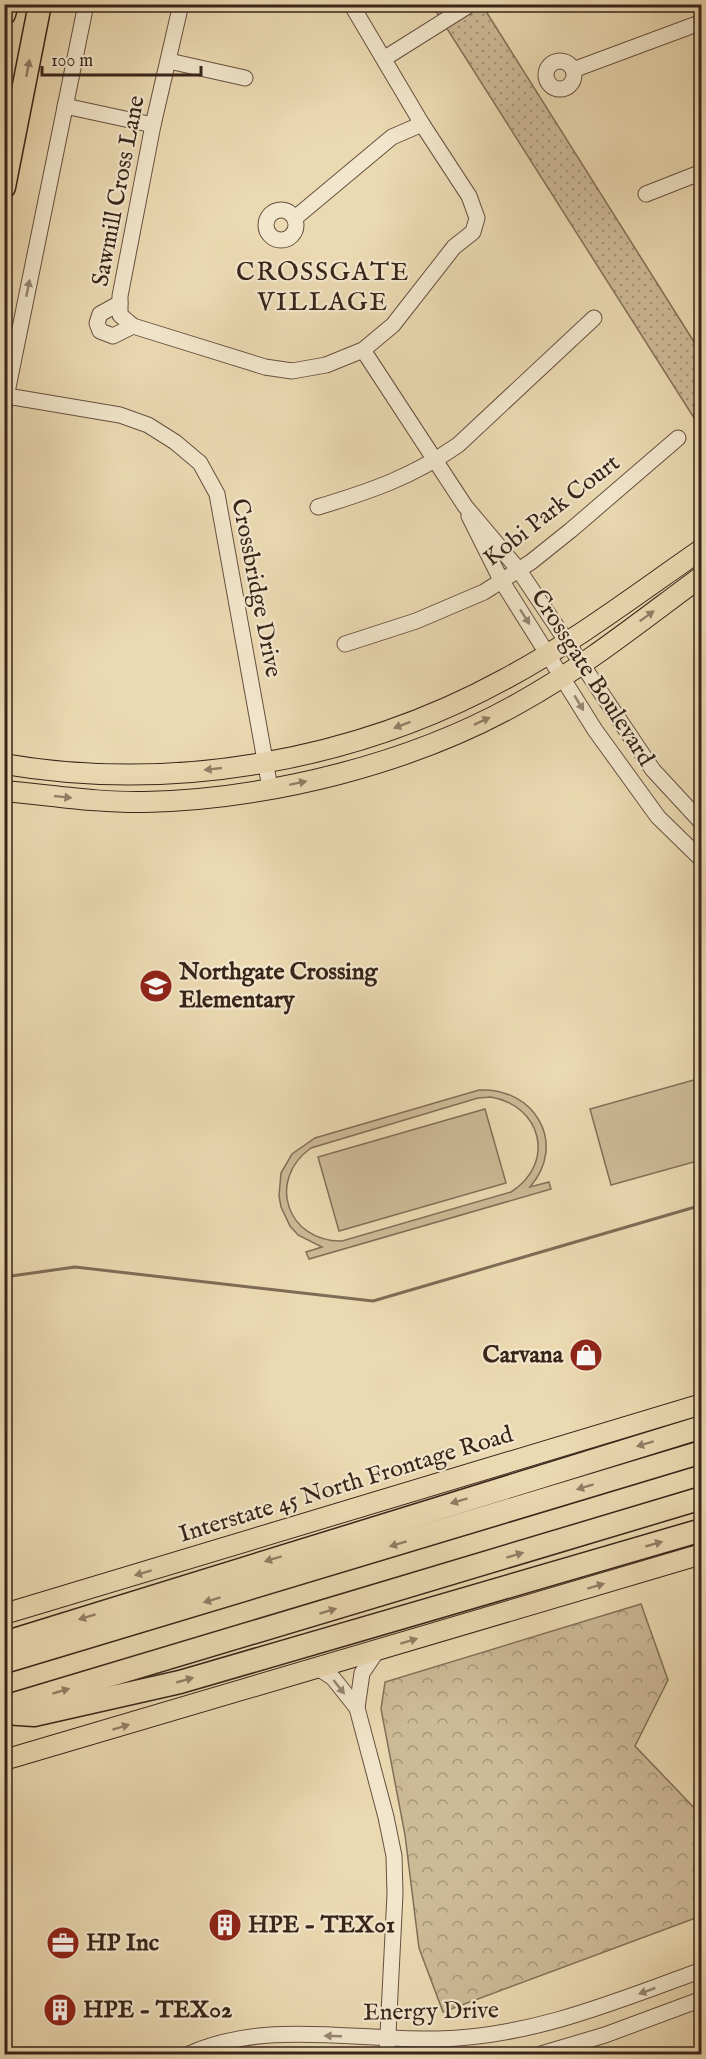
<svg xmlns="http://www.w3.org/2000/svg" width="706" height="2059" font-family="'IM FELL English',serif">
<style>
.grass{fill:url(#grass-dots);stroke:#836f58;stroke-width:1.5}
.forest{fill:url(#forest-crowns);stroke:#836f58;stroke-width:1.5}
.pitch{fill:#cdba97;stroke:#836f58;stroke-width:1.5;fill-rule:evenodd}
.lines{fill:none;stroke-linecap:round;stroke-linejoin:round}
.stream{stroke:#7f6b56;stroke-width:3}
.minor-casing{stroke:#665140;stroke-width:17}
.major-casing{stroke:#39241a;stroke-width:22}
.highway-casing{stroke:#39241a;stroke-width:25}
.minor{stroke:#f2e6cc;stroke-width:15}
.major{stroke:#ebd9b1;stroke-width:20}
.highway{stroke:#ebd9b1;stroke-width:22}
.oneway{fill:#927e66}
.oneway2{fill:#968573}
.labels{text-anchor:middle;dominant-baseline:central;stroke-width:4.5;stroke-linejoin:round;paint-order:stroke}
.street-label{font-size:24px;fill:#39241a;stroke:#f2e6cc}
.poi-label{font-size:24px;font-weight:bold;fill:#39241a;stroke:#f2e6cc;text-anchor:start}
.neighbourhood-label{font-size:26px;letter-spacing:1.5px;fill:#39241a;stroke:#f2e6cc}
</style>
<defs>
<pattern id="grass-dots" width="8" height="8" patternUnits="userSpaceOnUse" patternTransform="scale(1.5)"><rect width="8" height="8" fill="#cdba97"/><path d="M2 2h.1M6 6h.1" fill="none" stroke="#a7977a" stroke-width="1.8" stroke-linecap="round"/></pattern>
<pattern id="forest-crowns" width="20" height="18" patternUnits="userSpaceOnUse" patternTransform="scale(1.5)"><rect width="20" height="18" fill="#cdba97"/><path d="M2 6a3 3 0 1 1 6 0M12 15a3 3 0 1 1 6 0" fill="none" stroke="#a7977a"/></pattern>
</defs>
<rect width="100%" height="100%" fill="#ebd9b1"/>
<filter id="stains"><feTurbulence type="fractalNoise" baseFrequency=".00333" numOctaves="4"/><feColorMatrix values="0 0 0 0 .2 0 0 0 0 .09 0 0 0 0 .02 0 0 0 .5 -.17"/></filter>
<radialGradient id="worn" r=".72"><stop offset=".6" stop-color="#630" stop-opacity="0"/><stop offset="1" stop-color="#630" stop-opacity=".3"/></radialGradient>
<path class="grass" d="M432,5H482L701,353V429Z"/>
<path class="forest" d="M641,1604L668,1680L635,1746L701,1815V1916L443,2012L419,1948L405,1835L381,1709L385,1682Z"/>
<g class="pitch">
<path d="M701,1078V1160L611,1185L590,1109Z"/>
<path d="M479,1090C534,1087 568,1143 530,1187L549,1182L551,1189L309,1259L306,1252L322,1247L298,1235L290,1226L281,1207L279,1196L281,1173L292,1154L315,1138ZM491,1097C542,1106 556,1163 511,1192L342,1241C287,1242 266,1180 311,1148L478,1098Z"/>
<path d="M485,1109L506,1183L339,1231L318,1157Z"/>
</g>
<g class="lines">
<path class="stream" d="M4,1277L75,1267L373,1301L702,1205"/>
<g class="minor-casing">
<g id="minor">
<path d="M181,4L153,125L120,296V315L133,326L265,367L292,371L326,365L363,350L393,325L454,247L473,232L477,218L469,196L422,124L351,4"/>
<path d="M385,58L471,4"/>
<path d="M169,61L245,78"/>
<circle cx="560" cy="75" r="14"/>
<path d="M573,70L702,22"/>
<path d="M65,106L153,125"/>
<path d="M646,194L702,172"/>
<circle cx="281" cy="225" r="15"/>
<path d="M295,218L392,137L422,124"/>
<path d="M120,303L100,314L97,323L100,331L113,336L133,326"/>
<path d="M363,350L465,506L518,569L653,770L702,823"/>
<path d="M7,396L120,415L148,425L175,442L200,463L217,494L270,788"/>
<path d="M4,407L86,4"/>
<path d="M318,507C371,491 412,477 458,445L594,318"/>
<path d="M469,516L501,580L595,730L658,817L702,860"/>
<path d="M345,644L416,621L484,592L531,562L571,530L678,438"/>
<path d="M377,1651L362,1673L357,1708L386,1817L394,1856L395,1894L387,2054"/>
<path d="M318,1668L333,1678L357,1708"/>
<path d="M189,2054C267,2019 355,2041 438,2039C531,2037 615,2002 702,1970"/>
<path d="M541,2054L605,2035L702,1999"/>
</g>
</g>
<g class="major-casing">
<g id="major">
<path d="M4,764C173,793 355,761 505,679C574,642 637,594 702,549"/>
<path d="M4,791C51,795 98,803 145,802C269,799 411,764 519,703C584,667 642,620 702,576"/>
<path d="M4,1614L702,1404"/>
<path d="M4,1760L702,1554"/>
</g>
</g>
<g class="highway-casing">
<g id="highway">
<path d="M4,14L7,4"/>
<path d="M4,187L40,4"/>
<path d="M4,1643L702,1427"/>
<path d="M4,1662L702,1452"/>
<path d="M4,1707L702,1498"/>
<path d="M4,1713L34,1715L180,1682L702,1530"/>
</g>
</g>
<use href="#minor" class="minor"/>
<use href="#major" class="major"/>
<use href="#highway" class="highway"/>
</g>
<defs><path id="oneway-solid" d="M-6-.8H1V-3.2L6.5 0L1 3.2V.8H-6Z" transform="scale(1.5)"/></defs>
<g class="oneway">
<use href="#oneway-solid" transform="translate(28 68) rotate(-79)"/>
<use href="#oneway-solid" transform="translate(647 616) rotate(-36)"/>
<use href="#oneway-solid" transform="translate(482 721) rotate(-25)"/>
<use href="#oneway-solid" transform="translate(402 725) rotate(159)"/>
<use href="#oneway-solid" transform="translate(213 769) rotate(174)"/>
<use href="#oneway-solid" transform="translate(298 783) rotate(-12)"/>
<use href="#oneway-solid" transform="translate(63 797) rotate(6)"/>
<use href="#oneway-solid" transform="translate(645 1444) rotate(163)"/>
<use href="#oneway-solid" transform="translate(585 1487) rotate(163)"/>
<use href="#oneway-solid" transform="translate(459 1501) rotate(163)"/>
<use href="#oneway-solid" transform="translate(398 1544) rotate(163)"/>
<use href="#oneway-solid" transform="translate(654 1544) rotate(-16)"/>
<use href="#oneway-solid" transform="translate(515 1555) rotate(-17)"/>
<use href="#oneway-solid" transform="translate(273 1559) rotate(163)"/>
<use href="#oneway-solid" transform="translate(143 1573) rotate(163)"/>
<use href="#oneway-solid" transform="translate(596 1586) rotate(-17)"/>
<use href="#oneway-solid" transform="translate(212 1600) rotate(163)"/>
<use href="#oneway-solid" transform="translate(328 1611) rotate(-17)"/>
<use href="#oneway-solid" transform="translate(87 1617) rotate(163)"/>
<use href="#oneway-solid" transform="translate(409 1641) rotate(-17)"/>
<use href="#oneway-solid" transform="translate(185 1680) rotate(-16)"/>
<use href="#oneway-solid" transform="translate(61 1691) rotate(-17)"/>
<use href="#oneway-solid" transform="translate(121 1727) rotate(-17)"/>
</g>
<g class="oneway2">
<use href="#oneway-solid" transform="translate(28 288) rotate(-79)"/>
<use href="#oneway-solid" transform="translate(525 617) rotate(57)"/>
<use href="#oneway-solid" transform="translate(579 703) rotate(59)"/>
<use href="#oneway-solid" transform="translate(339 1687) rotate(52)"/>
<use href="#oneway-solid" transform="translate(647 1991) rotate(160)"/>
<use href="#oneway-solid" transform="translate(333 2036) rotate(-178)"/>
</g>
<defs>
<g id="school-disc" transform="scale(1.725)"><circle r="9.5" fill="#8f2418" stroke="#f2e6cc"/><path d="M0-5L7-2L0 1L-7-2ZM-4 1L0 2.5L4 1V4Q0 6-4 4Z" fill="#fff"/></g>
<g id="shop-disc" transform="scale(1.725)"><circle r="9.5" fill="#8f2418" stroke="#f2e6cc"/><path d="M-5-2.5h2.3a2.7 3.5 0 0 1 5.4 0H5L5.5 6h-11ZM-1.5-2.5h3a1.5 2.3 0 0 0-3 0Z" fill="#fff"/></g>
<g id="building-disc" transform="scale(1.725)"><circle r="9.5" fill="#8f2418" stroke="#f2e6cc"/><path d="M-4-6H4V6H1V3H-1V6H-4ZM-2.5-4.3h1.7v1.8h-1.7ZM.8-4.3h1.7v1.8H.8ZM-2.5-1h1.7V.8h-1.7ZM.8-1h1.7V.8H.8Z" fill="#fff"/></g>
<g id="office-disc" transform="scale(1.725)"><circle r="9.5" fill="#8f2418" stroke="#f2e6cc"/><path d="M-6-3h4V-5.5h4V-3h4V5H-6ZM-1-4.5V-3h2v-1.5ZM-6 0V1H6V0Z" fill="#fff"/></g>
</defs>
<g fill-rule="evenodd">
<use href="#school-disc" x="156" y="986"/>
<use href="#shop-disc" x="586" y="1355"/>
<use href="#building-disc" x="225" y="1925"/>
<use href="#office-disc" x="63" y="1943"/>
<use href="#building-disc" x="60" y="2010"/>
</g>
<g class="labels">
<g class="street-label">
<text transform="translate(119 191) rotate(-79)">Sawmill Cross Lane</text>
<text transform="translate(552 511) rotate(-38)">Kobi Park Court</text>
<text transform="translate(256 588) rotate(79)">Crossbridge Drive</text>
<text transform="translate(592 678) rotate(57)">Crossgate Boulevard</text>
<text transform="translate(346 1485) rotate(-17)">Interstate 45 North Frontage Road</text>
<text transform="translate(431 2012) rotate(-1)">Energy Drive</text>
</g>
<g class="poi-label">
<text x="179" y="972">Northgate Crossing<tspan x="179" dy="28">Elementary</tspan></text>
<text x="563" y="1355" text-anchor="end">Carvana</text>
<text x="248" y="1925">HPE - TEX01</text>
<text x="86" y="1943">HP Inc</text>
<text x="83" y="2010">HPE - TEX02</text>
</g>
<g class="neighbourhood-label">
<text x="323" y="272">CROSSGATE<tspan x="323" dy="30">VILLAGE</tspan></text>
</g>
</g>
<rect width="706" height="2059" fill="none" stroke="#ebd9b1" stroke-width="24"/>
<rect x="6" y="6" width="694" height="2047" fill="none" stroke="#39241a" stroke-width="3"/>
<rect x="12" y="12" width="682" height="2035" fill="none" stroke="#39241a" stroke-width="1.5"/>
<path d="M42 66v9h159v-9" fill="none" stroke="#39241a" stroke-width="3"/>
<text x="51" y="66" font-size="18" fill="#39241a" stroke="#f2e6cc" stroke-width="4.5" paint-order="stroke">100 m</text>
<rect width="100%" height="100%" filter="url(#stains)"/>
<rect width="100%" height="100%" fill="url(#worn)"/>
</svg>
